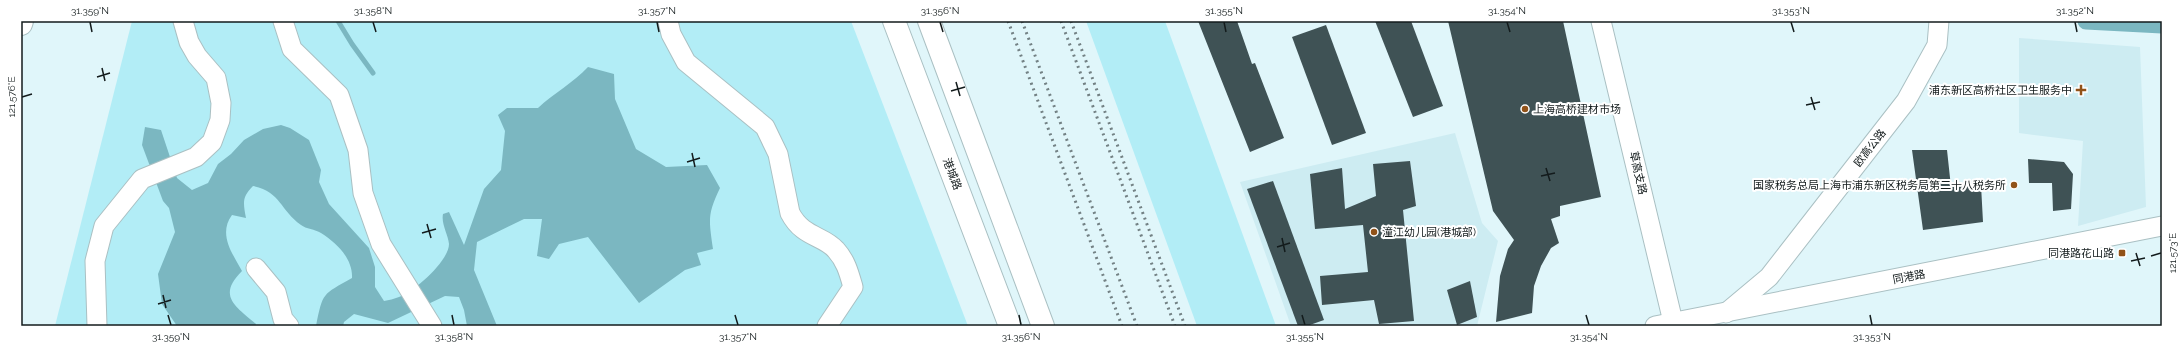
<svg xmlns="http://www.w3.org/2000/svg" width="2183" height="347" font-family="Raleway,'Noto Sans SC',sans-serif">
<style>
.built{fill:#cdecf2}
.green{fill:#b2edf6}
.water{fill:#7bb7c1}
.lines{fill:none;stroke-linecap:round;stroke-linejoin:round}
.stream{stroke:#7bb7c1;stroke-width:5}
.canal{stroke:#7bb7c1;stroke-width:17}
.building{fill:#3f5255}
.minor-casing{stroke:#aac0c3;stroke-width:21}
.major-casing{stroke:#aac0c3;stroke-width:24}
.highway-casing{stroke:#aac0c3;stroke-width:24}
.minor{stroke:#fff;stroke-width:19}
.major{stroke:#fff;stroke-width:22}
.highway{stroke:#fff;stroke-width:22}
.rail{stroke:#738184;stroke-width:3;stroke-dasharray:2 4;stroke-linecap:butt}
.ticks{fill:none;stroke:#131b1c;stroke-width:1.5}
.poi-dot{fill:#915218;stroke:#fff;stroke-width:1.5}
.labels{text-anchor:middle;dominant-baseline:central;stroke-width:4;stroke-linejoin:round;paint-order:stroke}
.poi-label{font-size:11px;fill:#131b1c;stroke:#fff;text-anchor:end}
.street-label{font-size:11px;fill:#131b1c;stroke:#fff}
.neatline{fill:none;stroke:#131b1c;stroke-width:1.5}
.ticks-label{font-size:10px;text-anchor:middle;fill:#131b1c}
</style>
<rect width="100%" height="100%" fill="#e0f6fa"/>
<g class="built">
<path d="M2019,38L2140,47L2146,207L2078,226L2083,141L2019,133Z"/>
<path d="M1455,133L1482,223L1498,241L1477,326H1291L1240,182Z"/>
</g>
<g class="green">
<path d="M132,21H851L968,326H55Z"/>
<path d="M1086,21H1165L1276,326H1197Z"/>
</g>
<path class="water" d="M588,67L614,74L615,99L636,149L666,167L707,165L720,188C707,215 709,220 713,249L697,253L701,265L685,270L639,303L588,237L559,244L549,259L537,256L542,219H524L477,242L474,270L497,326H467L464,310L459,297L445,296L388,323L354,314L344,322L343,326H316C323,292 322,295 352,278C353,259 337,243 321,233C315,229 306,229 301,225C280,210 281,192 253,186C242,197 243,202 246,218L232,215C218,234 232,253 242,271C217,296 235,306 256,324L255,326H177L162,304L158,274L175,232L169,208L163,201L142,145L145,127L161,130L177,178L192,190L208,183L218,164L231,154L244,140L263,129L281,125L290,128L309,140L321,170L319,182L329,204L369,248L375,267V287L384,301C389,300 394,299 399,297C414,292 449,261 449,244C448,234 441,224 443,214L449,212L464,245L484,189L501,170L505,131L498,115L507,108H538C554,93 573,83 588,67Z"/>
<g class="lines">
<path class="stream" d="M338,21L352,44L373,73"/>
<path class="canal" d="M2086,21L2162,25"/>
</g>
<g class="building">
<path d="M1198,21H1237L1252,64L1255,63L1284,138L1250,152Z"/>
<path d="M1375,21H1411L1443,106L1413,117Z"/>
<path d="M1448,21H1563L1601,197L1560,206V216L1551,219L1559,243L1551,248L1541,266L1534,286L1532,313L1496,322L1500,276L1508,249L1514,240L1493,211Z"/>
<path d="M1326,25L1366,133L1332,145L1292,37Z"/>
<path d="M1912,150H1947L1951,187L1981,185L1983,222L1923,230Z"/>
<path d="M2028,159L2064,162L2073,174L2071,209L2053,211L2052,183H2029Z"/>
<path d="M1410,161L1416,206L1403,210L1414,321L1379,324L1374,300L1322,305L1320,276L1368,272L1363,225L1315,229L1310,174L1342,168L1345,209L1376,196L1373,164Z"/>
<path d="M1273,181L1324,320L1307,326H1298L1247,189Z"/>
<path d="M1470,281L1477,317L1457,325L1447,290Z"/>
</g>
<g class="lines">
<g class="minor-casing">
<g id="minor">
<path d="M283,21L292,49L339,95L358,150L363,193L381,244L432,326"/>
<path d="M668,21L671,34L686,62L765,127L778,154L790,213C803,238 823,235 836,250C846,261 849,273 853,287L827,326"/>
<path d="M1601,21L1674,326"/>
<path d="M256,268L276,292L283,319L289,326"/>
<path d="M1726,313L1769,277L1906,101L1937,45L1939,21"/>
<path d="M97,326L95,261L104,226L142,179L196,157L212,142L220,120L221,103L216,78L197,56L189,42L183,21"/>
<path d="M1655,326L2162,226"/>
</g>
</g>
<g class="major-casing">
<g id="major">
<path d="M894,21L1010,326"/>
<path d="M929,21L1043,326"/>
</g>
</g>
<g class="highway-casing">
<path id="highway" d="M21,24L22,21"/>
</g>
<use href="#minor" class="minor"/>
<use href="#major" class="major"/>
<use href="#highway" class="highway"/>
<g class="rail">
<path d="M1008,21L1122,326"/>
<path d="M1022,21L1137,326"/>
<path d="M1061,21L1175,326"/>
<path d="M1071,21L1185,326"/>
</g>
</g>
<path class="ticks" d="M90,22L92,32M373,22L376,32M657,22L659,32M940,22L943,32M1224,22L1226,32M1507,22L1510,32M1791,22L1794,32M2075,22L2077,32M102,68L105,81M97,77L110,73M956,82L960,96M951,91L965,87M22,97L32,94M1811,97L1815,110M1806,105L1820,102M692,153L695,167M687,162L700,158M1546,168L1550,181M1541,176L1555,173M427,224L431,238M422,233L436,229M1282,238L1285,252M1277,247L1290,243M2136,253L2140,266M2151,256L2161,253M2131,261L2145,258M163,295L166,308M158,304L171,300M168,315L171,325M452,315L454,325M735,315L738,325M1019,315L1021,325M1302,315L1305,325M1586,315L1589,325M1870,315L1872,325"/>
<g class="poi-dot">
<path d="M2079 84h4v4h4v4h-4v4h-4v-4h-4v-4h4z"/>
<circle cx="1525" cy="109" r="4"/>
<circle cx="2014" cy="185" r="4"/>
<circle cx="1374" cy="232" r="4"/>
<rect x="2118" y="249" width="8" height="8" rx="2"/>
</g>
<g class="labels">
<g class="poi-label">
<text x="2072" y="90">浦东新区高桥社区卫生服务中</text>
<text x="1533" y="109" text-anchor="start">上海高桥建材市场</text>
<text x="2006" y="185">国家税务总局上海市浦东新区税务局第二十八税务所</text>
<text x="1382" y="232" text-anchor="start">潼江幼儿园(港城部)</text>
<text x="2114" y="253">同港路花山路</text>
</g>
<g class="street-label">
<text transform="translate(1870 148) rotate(-52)">欧高公路</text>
<text transform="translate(1638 173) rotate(77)">草高支路</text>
<text transform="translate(952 174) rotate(69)">港城路</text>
<text transform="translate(1909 277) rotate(-11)">同港路</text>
</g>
</g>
<rect width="2183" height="347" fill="none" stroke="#ffffff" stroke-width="44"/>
<rect x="22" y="22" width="2139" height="303" class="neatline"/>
<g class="ticks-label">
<text x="90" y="14">31.359°N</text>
<text x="373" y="14">31.358°N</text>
<text x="657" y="14">31.357°N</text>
<text x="940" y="14">31.356°N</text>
<text x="1224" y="14">31.355°N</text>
<text x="1507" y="14">31.354°N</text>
<text x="1791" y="14">31.353°N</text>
<text x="2075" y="14">31.352°N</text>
<text transform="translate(11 97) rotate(-90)" y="4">121.576°E</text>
<text transform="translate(2172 253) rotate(-90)" y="4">121.573°E</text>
<text x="171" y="340">31.359°N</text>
<text x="454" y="340">31.358°N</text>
<text x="738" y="340">31.357°N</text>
<text x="1021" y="340">31.356°N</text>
<text x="1305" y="340">31.355°N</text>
<text x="1589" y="340">31.354°N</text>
<text x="1872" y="340">31.353°N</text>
</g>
</svg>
